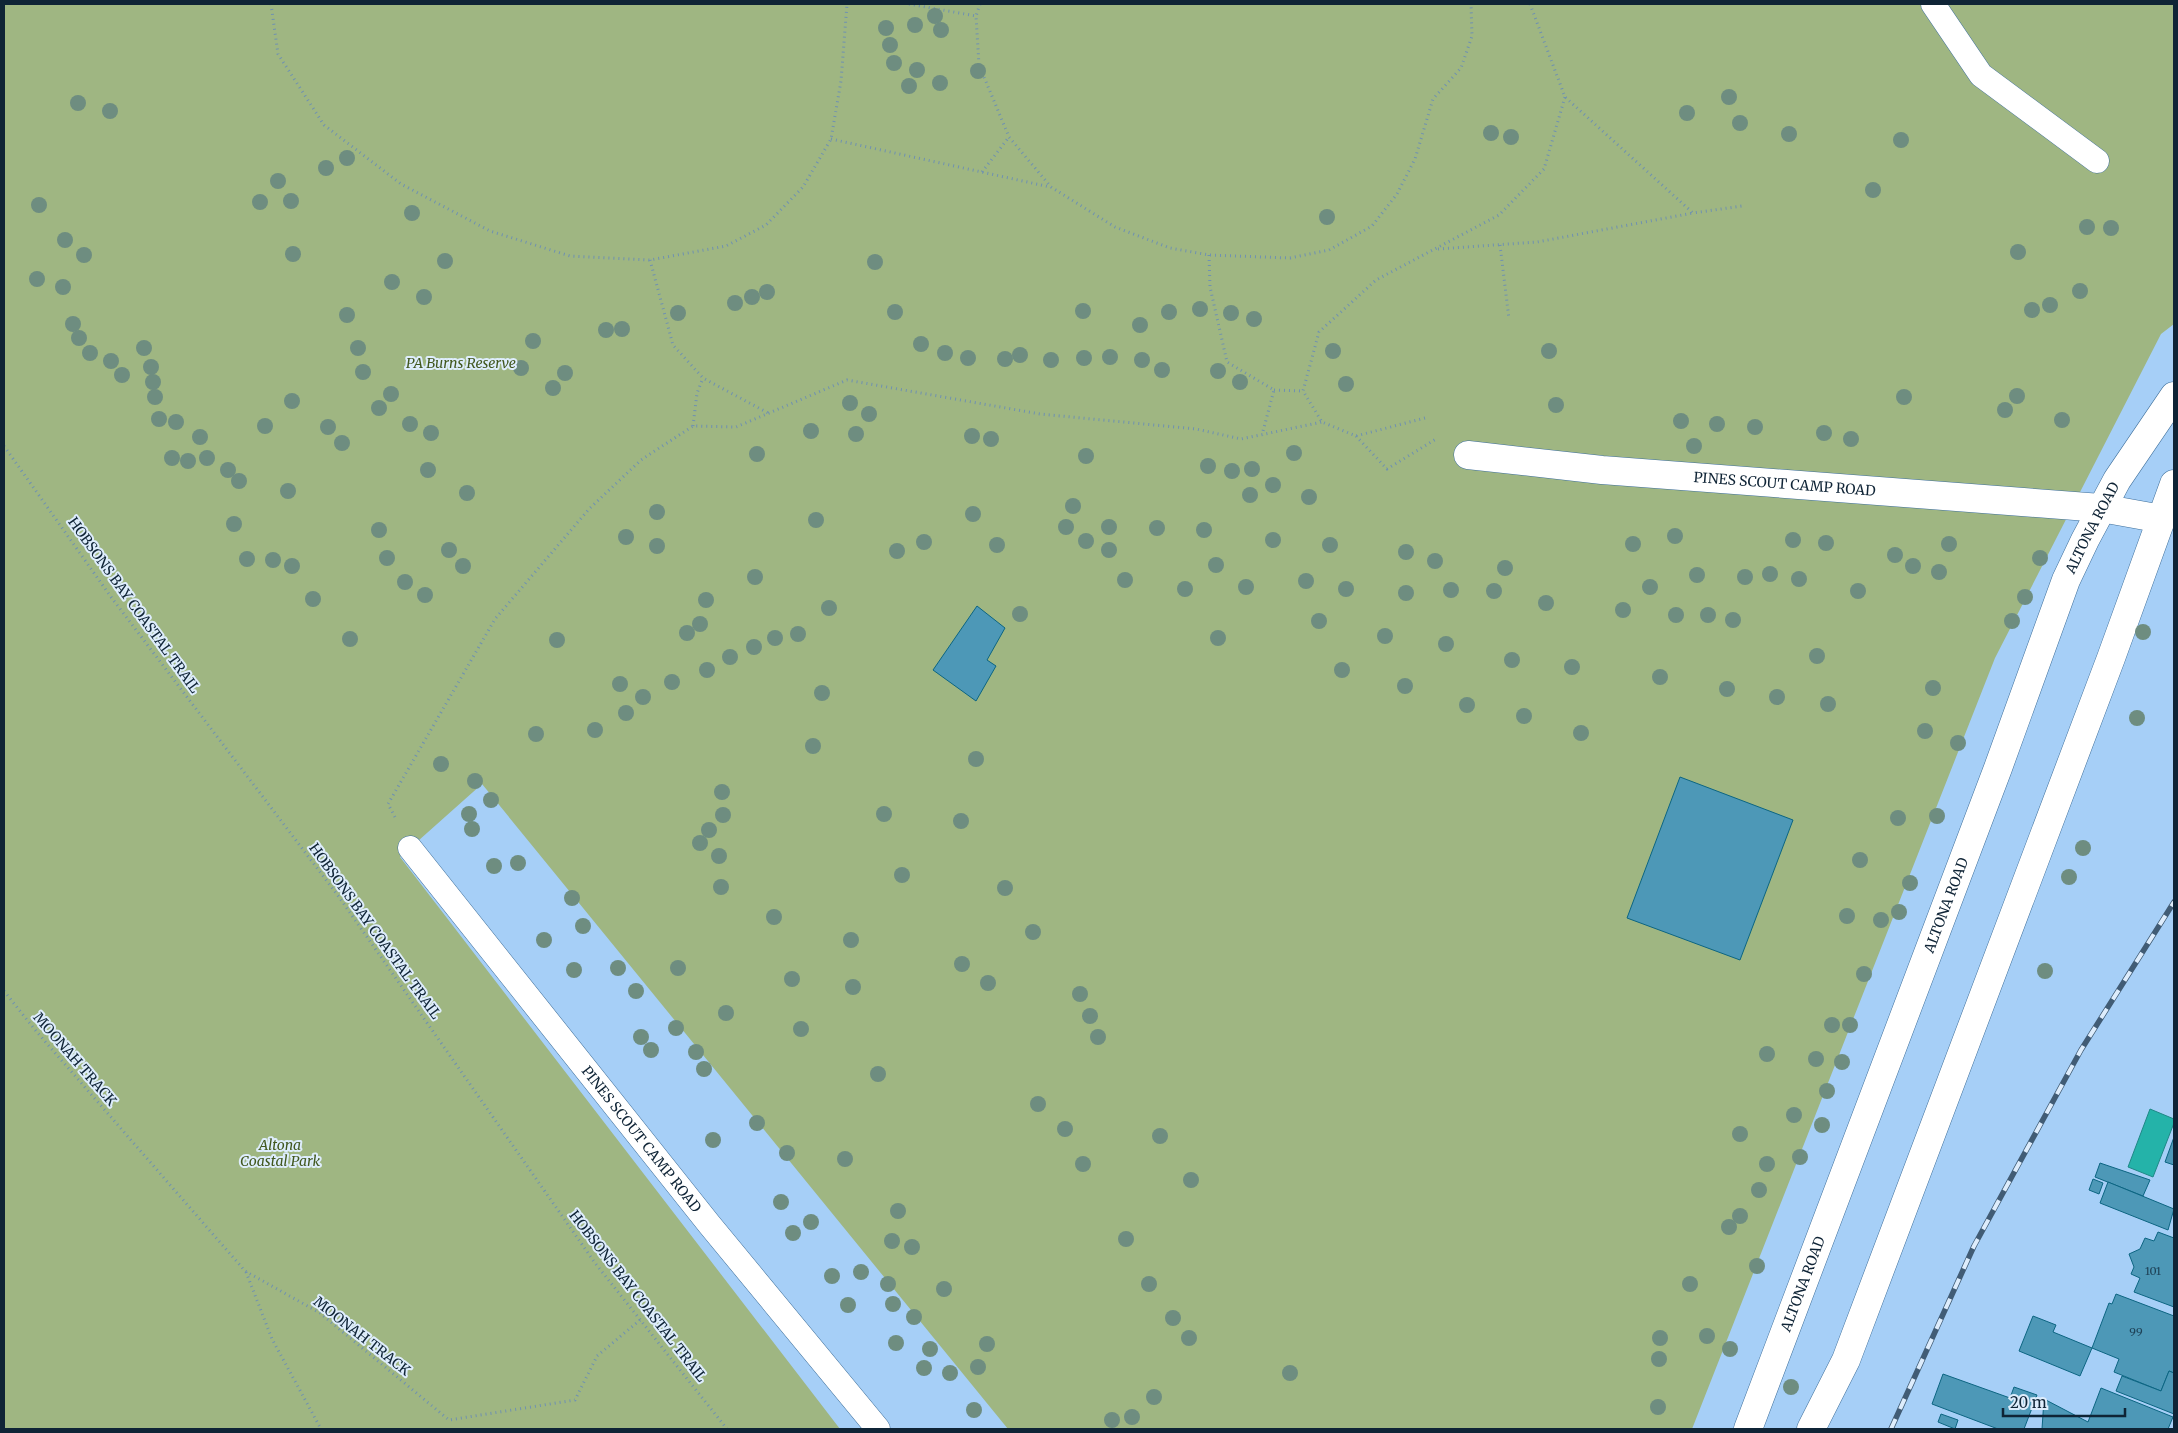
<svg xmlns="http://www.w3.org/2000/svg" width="2178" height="1433" font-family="Merriweather,serif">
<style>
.green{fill:#9fb682}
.water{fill:#24b3a9;stroke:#1e8886}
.building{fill:#4d98b7;stroke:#0c6582}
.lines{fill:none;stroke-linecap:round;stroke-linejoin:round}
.service-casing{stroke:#3e6f9b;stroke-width:25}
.minor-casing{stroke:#3e6f9b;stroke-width:29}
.path{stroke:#6f91b1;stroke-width:3;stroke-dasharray:1 4;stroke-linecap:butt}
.service{stroke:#fff;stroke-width:24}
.minor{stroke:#fff;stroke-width:28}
.rail-casing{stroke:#415c75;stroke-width:5.5}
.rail{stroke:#deedfc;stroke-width:4;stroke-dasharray:11;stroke-linecap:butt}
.tree{fill:#6e8d80}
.labels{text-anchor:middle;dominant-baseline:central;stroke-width:4;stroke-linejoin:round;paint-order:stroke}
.number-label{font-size:11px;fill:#1e4156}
.park-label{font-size:14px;font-style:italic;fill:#41571e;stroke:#deedfc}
.street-label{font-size:14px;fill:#0f2436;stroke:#deedfc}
</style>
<rect width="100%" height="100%" fill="#a6cff7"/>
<path class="green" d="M4,4H2174V324L2161,334L1995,658L1692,1429H1008L482,784L400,857L840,1429H4Z"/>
<path class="water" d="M2150,1109L2174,1119V1123L2153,1177L2128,1167Z"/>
<g class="building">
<path d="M977,606L1005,628L987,660L996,666L976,701L933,670Z"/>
<path d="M1680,777L1793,820L1740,960L1627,918Z"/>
<path d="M2174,1137V1165L2165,1162Z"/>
<path d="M2100,1163L2150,1180L2143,1196L2095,1177Z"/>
<path d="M2093,1179L2103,1183L2099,1194L2089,1190Z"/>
<path d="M2108,1182L2174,1209L2168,1230L2100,1203Z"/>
<path d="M2158,1232L2174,1238V1307L2134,1292L2140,1278L2131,1274L2134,1267L2129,1254L2140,1249L2145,1238L2154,1241Z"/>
<path d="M2116,1294L2174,1316V1373L2169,1371L2161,1391L2114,1372L2119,1359L2092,1348L2109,1303L2112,1304Z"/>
<path d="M2033,1316L2056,1325L2053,1332L2092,1348L2080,1376L2019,1351Z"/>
<path d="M2169,1371L2174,1373V1414L2116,1391L2122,1376L2161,1391Z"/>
<path d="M1943,1374L2010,1398L2014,1387L2037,1395L2024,1429H1998L1932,1404Z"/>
<path d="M2101,1388L2173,1417L2168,1429H2042L2044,1399L2088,1422Z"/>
<path d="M1941,1414L1958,1420L1955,1429L1938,1422Z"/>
</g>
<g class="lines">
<g class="service-casing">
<g id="service">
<path d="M1933,4L1981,75L2097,161"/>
<path id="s1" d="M410,848L709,1224L878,1429"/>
</g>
</g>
<g class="minor-casing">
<g id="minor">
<path id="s2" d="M1468,455L1602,470L2101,508L2162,519"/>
<path id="s3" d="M1748,1429L1998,768L2066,580L2085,540L2117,480L2174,396"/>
<path d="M1811,1429L1846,1360L2111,658L2174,484"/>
</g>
</g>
<g class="path">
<path d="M271,4L278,54L324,125L401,184L490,231L570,256L650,260L726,246L766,225L803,187L831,139L841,81L847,4"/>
<path d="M909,4L976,16"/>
<path d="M980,4L976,16L979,65L1009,137L1051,187L1115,227L1170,248L1209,255L1290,258L1329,250L1372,226L1397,194L1415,159L1433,99L1461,68L1472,36L1471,4"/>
<path d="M1530,4L1565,97L1693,213L1742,206"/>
<path d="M831,139L1050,187"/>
<path d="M982,172L1009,137"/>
<path d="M1500,245L1509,319"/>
<path d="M1438,249L1537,242L1693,213"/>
<path d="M1209,255L1210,287L1227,362L1274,390L1262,435"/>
<path d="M650,260L673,345L703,378L768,413"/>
<path d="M1274,390L1303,391"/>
<path d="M1425,418L1356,436L1322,422L1303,391L1319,332L1376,280L1499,215L1544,169L1565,97"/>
<path d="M693,426L697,393L703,378"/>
<path d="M1356,436L1387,469L1436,439"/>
<path d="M4,446L111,597L339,897L595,1263L727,1429"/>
<path d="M395,817L388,804L495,619L589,509L641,460L693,426L736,427L847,380L1040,414L1196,429L1241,439L1322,422"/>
<path d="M4,991L36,1031L245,1271L320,1313L449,1420L575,1400L597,1356L640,1320"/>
<path d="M246,1272L272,1339L321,1429"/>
</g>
<use href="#service" class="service"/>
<use href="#minor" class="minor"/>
<g class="rail-casing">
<path id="rail" d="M1891,1429L1974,1246L2081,1050L2174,902"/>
</g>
<use href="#rail" class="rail"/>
</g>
<g class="tree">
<circle cx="935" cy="16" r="8"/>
<circle cx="915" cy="25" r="8"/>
<circle cx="886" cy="28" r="8"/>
<circle cx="941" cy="30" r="8"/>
<circle cx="890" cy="45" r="8"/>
<circle cx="894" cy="63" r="8"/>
<circle cx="917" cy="70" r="8"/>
<circle cx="978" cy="71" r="8"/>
<circle cx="940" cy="83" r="8"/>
<circle cx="909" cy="86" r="8"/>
<circle cx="1729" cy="97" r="8"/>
<circle cx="78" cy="103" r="8"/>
<circle cx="110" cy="111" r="8"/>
<circle cx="1687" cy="113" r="8"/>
<circle cx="1740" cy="123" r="8"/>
<circle cx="1491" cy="133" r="8"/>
<circle cx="1789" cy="134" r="8"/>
<circle cx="1511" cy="137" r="8"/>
<circle cx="1901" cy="140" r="8"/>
<circle cx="347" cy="158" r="8"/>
<circle cx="326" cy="168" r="8"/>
<circle cx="278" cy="181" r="8"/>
<circle cx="1873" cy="190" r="8"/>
<circle cx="291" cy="201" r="8"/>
<circle cx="260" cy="202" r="8"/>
<circle cx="39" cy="205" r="8"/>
<circle cx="412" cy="213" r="8"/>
<circle cx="1327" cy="217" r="8"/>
<circle cx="2087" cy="227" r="8"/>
<circle cx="2111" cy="228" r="8"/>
<circle cx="65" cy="240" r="8"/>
<circle cx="2018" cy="252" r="8"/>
<circle cx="293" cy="254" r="8"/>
<circle cx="84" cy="255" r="8"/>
<circle cx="445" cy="261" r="8"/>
<circle cx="875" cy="262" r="8"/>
<circle cx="37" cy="279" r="8"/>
<circle cx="392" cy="282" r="8"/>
<circle cx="63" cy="287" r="8"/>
<circle cx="2080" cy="291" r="8"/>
<circle cx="767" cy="292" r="8"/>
<circle cx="424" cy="297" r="8"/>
<circle cx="752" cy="297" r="8"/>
<circle cx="735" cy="303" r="8"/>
<circle cx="2050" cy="305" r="8"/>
<circle cx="1200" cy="309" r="8"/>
<circle cx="2032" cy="310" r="8"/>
<circle cx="1083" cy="311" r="8"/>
<circle cx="895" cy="312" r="8"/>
<circle cx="1169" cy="312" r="8"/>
<circle cx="678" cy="313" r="8"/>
<circle cx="1231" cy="313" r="8"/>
<circle cx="347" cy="315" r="8"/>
<circle cx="1254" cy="319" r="8"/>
<circle cx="73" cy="324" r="8"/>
<circle cx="1140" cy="325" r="8"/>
<circle cx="622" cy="329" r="8"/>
<circle cx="606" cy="330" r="8"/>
<circle cx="79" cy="338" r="8"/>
<circle cx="533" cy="341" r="8"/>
<circle cx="921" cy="344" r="8"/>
<circle cx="144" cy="348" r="8"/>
<circle cx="358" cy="348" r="8"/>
<circle cx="1333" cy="351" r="8"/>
<circle cx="1549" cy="351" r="8"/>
<circle cx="90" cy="353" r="8"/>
<circle cx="945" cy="353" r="8"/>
<circle cx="1020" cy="355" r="8"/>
<circle cx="1110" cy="357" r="8"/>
<circle cx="968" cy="358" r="8"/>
<circle cx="1084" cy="358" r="8"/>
<circle cx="1005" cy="359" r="8"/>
<circle cx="1051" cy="360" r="8"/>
<circle cx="1142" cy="360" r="8"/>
<circle cx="111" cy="361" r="8"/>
<circle cx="151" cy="367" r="8"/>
<circle cx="521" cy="368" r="8"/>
<circle cx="1162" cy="370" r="8"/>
<circle cx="1218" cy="371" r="8"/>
<circle cx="363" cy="372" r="8"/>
<circle cx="565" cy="373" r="8"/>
<circle cx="122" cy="375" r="8"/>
<circle cx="153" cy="382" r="8"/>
<circle cx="1240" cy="382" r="8"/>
<circle cx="1346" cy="384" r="8"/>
<circle cx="553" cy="388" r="8"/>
<circle cx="391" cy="394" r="8"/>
<circle cx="2017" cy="396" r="8"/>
<circle cx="155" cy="397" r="8"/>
<circle cx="1904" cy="397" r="8"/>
<circle cx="292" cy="401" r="8"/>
<circle cx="850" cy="403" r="8"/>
<circle cx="1556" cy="405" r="8"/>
<circle cx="379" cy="408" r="8"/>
<circle cx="2005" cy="410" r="8"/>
<circle cx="869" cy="414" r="8"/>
<circle cx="159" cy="419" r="8"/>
<circle cx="2062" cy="420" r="8"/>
<circle cx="1681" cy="421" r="8"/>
<circle cx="176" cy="422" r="8"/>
<circle cx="410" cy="424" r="8"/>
<circle cx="1717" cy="424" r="8"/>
<circle cx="265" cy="426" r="8"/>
<circle cx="328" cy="427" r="8"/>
<circle cx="1755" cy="427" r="8"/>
<circle cx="811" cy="431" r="8"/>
<circle cx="431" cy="433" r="8"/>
<circle cx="1824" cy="433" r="8"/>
<circle cx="856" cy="434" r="8"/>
<circle cx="972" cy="436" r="8"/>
<circle cx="200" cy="437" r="8"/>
<circle cx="991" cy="439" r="8"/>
<circle cx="1851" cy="439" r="8"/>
<circle cx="342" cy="443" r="8"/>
<circle cx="1694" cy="446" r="8"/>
<circle cx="1294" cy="453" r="8"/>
<circle cx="757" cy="454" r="8"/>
<circle cx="1086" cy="456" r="8"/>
<circle cx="172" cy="458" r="8"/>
<circle cx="207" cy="458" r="8"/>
<circle cx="188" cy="461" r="8"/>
<circle cx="1208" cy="466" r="8"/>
<circle cx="1252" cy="469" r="8"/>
<circle cx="228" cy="470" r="8"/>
<circle cx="428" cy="470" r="8"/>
<circle cx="1232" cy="471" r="8"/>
<circle cx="239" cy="481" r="8"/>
<circle cx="1273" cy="485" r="8"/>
<circle cx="288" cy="491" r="8"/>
<circle cx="467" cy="493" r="8"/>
<circle cx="1250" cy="495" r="8"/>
<circle cx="1309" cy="497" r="8"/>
<circle cx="1073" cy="506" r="8"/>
<circle cx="657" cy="512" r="8"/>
<circle cx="973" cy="514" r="8"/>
<circle cx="816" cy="520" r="8"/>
<circle cx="234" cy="524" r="8"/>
<circle cx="1066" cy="527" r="8"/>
<circle cx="1109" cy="527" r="8"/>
<circle cx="1157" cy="528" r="8"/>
<circle cx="379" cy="530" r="8"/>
<circle cx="1204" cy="530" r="8"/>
<circle cx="1675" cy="536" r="8"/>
<circle cx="626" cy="537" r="8"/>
<circle cx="1273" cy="540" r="8"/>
<circle cx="1793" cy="540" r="8"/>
<circle cx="1086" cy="541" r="8"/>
<circle cx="924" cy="542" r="8"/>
<circle cx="1826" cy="543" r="8"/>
<circle cx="1633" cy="544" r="8"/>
<circle cx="1949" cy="544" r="8"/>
<circle cx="997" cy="545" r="8"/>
<circle cx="1330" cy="545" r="8"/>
<circle cx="657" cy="546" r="8"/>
<circle cx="449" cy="550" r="8"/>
<circle cx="1109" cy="550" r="8"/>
<circle cx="897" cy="551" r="8"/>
<circle cx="1406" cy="552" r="8"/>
<circle cx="1895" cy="555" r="8"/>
<circle cx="387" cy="558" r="8"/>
<circle cx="2040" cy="558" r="8"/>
<circle cx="247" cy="559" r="8"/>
<circle cx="273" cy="560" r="8"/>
<circle cx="1435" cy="561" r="8"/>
<circle cx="1216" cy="565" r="8"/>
<circle cx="292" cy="566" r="8"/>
<circle cx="463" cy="566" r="8"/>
<circle cx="1913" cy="566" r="8"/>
<circle cx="1505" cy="568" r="8"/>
<circle cx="1939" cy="572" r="8"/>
<circle cx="1770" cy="574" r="8"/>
<circle cx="1697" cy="575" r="8"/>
<circle cx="755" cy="577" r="8"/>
<circle cx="1745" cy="577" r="8"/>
<circle cx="1799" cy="579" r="8"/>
<circle cx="1125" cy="580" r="8"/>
<circle cx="1306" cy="581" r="8"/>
<circle cx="405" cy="582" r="8"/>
<circle cx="1246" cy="587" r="8"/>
<circle cx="1650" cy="587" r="8"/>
<circle cx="1185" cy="589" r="8"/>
<circle cx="1346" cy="589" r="8"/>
<circle cx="1451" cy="590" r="8"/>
<circle cx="1494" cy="591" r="8"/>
<circle cx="1858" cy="591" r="8"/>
<circle cx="1406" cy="593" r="8"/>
<circle cx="425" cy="595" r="8"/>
<circle cx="2025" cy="597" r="8"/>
<circle cx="313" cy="599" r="8"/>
<circle cx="706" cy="600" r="8"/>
<circle cx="1546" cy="603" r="8"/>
<circle cx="829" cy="608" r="8"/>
<circle cx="1623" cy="610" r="8"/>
<circle cx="1020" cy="614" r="8"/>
<circle cx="1676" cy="615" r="8"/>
<circle cx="1708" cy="615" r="8"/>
<circle cx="1733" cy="620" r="8"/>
<circle cx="1319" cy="621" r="8"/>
<circle cx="2012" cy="621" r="8"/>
<circle cx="700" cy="624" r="8"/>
<circle cx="2143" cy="632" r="8"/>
<circle cx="687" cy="633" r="8"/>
<circle cx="798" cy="634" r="8"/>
<circle cx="1385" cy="636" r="8"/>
<circle cx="775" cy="638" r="8"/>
<circle cx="1218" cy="638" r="8"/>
<circle cx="350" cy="639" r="8"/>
<circle cx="557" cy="640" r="8"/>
<circle cx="1446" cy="644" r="8"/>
<circle cx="754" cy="647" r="8"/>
<circle cx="1817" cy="656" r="8"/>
<circle cx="730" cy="657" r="8"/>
<circle cx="1512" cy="660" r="8"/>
<circle cx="1572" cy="667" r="8"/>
<circle cx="707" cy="670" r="8"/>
<circle cx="1342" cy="670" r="8"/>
<circle cx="1660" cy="677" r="8"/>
<circle cx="672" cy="682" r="8"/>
<circle cx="620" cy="684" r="8"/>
<circle cx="1405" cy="686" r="8"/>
<circle cx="1933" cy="688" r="8"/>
<circle cx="1727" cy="689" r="8"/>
<circle cx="822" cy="693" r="8"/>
<circle cx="643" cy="697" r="8"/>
<circle cx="1777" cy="697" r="8"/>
<circle cx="1828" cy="704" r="8"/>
<circle cx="1467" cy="705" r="8"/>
<circle cx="626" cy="713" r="8"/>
<circle cx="1524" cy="716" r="8"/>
<circle cx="2137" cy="718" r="8"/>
<circle cx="595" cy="730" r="8"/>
<circle cx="1925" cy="731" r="8"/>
<circle cx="1581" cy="733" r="8"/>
<circle cx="536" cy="734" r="8"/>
<circle cx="1958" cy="743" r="8"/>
<circle cx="813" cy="746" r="8"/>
<circle cx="976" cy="759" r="8"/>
<circle cx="441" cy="764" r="8"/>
<circle cx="475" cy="781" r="8"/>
<circle cx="722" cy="792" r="8"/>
<circle cx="491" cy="800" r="8"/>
<circle cx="469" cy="814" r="8"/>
<circle cx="884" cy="814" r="8"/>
<circle cx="723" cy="815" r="8"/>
<circle cx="1937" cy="816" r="8"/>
<circle cx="1898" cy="818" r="8"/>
<circle cx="961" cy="821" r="8"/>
<circle cx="472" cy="829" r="8"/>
<circle cx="709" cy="830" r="8"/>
<circle cx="700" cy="843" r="8"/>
<circle cx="2083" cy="848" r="8"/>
<circle cx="719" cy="856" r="8"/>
<circle cx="1860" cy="860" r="8"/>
<circle cx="518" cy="863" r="8"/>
<circle cx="494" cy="866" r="8"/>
<circle cx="902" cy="875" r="8"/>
<circle cx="2069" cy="877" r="8"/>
<circle cx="1910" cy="883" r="8"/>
<circle cx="721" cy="887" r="8"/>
<circle cx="1005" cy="888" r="8"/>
<circle cx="572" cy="898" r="8"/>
<circle cx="1899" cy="912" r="8"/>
<circle cx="1847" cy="916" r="8"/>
<circle cx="774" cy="917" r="8"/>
<circle cx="1881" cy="920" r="8"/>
<circle cx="583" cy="926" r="8"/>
<circle cx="1033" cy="932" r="8"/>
<circle cx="544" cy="940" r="8"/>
<circle cx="851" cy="940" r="8"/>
<circle cx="962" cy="964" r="8"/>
<circle cx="618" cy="968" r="8"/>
<circle cx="678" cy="968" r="8"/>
<circle cx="574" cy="970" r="8"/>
<circle cx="2045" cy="971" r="8"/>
<circle cx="1864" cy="974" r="8"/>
<circle cx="792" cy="979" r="8"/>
<circle cx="988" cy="983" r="8"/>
<circle cx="853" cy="987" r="8"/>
<circle cx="636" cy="991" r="8"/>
<circle cx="1080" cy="994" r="8"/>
<circle cx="726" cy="1013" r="8"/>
<circle cx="1090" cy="1016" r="8"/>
<circle cx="1832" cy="1025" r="8"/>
<circle cx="1850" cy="1025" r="8"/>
<circle cx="676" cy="1028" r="8"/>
<circle cx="801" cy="1029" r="8"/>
<circle cx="641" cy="1037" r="8"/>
<circle cx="1098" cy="1037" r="8"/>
<circle cx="651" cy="1050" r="8"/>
<circle cx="696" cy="1052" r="8"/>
<circle cx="1767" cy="1054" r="8"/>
<circle cx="1816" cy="1059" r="8"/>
<circle cx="1842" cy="1062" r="8"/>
<circle cx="704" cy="1069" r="8"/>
<circle cx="878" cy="1074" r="8"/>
<circle cx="1827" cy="1091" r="8"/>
<circle cx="1038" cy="1104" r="8"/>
<circle cx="1794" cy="1115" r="8"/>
<circle cx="757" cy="1123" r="8"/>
<circle cx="1822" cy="1125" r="8"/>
<circle cx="1065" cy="1129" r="8"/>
<circle cx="1740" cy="1134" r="8"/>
<circle cx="1160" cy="1136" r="8"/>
<circle cx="713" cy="1140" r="8"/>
<circle cx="787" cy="1153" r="8"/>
<circle cx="1800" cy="1157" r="8"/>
<circle cx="845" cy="1159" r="8"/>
<circle cx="1083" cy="1164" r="8"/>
<circle cx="1767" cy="1164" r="8"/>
<circle cx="1191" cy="1180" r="8"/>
<circle cx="1759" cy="1190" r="8"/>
<circle cx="781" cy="1202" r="8"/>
<circle cx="898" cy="1211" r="8"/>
<circle cx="1740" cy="1216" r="8"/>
<circle cx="811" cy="1222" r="8"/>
<circle cx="1729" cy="1227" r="8"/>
<circle cx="793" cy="1233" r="8"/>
<circle cx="1126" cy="1239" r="8"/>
<circle cx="892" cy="1241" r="8"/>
<circle cx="912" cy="1247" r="8"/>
<circle cx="1757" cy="1266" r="8"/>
<circle cx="861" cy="1272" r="8"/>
<circle cx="832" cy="1276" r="8"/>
<circle cx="888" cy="1284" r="8"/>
<circle cx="1149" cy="1284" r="8"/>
<circle cx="1690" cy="1284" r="8"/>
<circle cx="944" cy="1289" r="8"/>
<circle cx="893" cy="1304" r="8"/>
<circle cx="848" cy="1305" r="8"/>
<circle cx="914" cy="1317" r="8"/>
<circle cx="1173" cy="1318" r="8"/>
<circle cx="1707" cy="1336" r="8"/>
<circle cx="1189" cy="1338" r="8"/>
<circle cx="1660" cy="1338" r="8"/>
<circle cx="896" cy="1343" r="8"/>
<circle cx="987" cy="1344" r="8"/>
<circle cx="930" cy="1349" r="8"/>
<circle cx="1730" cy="1349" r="8"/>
<circle cx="1659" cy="1359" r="8"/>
<circle cx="978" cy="1367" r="8"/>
<circle cx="924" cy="1368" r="8"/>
<circle cx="950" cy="1373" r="8"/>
<circle cx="1290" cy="1373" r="8"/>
<circle cx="1791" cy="1387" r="8"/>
<circle cx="1154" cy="1397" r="8"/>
<circle cx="1658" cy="1407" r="8"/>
<circle cx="974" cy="1410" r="8"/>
<circle cx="1132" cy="1417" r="8"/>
<circle cx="1112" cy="1420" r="8"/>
</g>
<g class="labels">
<g class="number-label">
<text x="2153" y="1271">101</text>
<text x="2136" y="1332">99</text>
</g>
<g class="park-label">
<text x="461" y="363">PA Burns Reserve</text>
<text x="280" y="1145">Altona<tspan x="280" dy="16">Coastal Park</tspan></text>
</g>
<g class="street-label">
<text stroke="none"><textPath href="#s2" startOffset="318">PINES SCOUT CAMP ROAD</textPath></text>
<text stroke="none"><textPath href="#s3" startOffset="965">ALTONA ROAD</textPath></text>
<text transform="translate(134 605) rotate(54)">HOBSONS BAY COASTAL TRAIL</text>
<text stroke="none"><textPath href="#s3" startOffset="560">ALTONA ROAD</textPath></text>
<text transform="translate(375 931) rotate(54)">HOBSONS BAY COASTAL TRAIL</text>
<text transform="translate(75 1059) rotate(49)">MOONAH TRACK</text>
<text stroke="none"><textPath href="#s1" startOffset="372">PINES SCOUT CAMP ROAD</textPath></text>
<text stroke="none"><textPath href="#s3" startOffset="155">ALTONA ROAD</textPath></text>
<text transform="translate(638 1296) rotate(52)">HOBSONS BAY COASTAL TRAIL</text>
<text transform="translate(362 1336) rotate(38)">MOONAH TRACK</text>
</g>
</g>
<rect width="2178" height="1433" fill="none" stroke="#0f2436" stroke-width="10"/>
<path d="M2003 1408v8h122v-8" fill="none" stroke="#0f2436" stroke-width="2.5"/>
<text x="2010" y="1408" font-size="15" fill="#0f2436" stroke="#deedfc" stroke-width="4" paint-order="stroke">20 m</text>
</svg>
